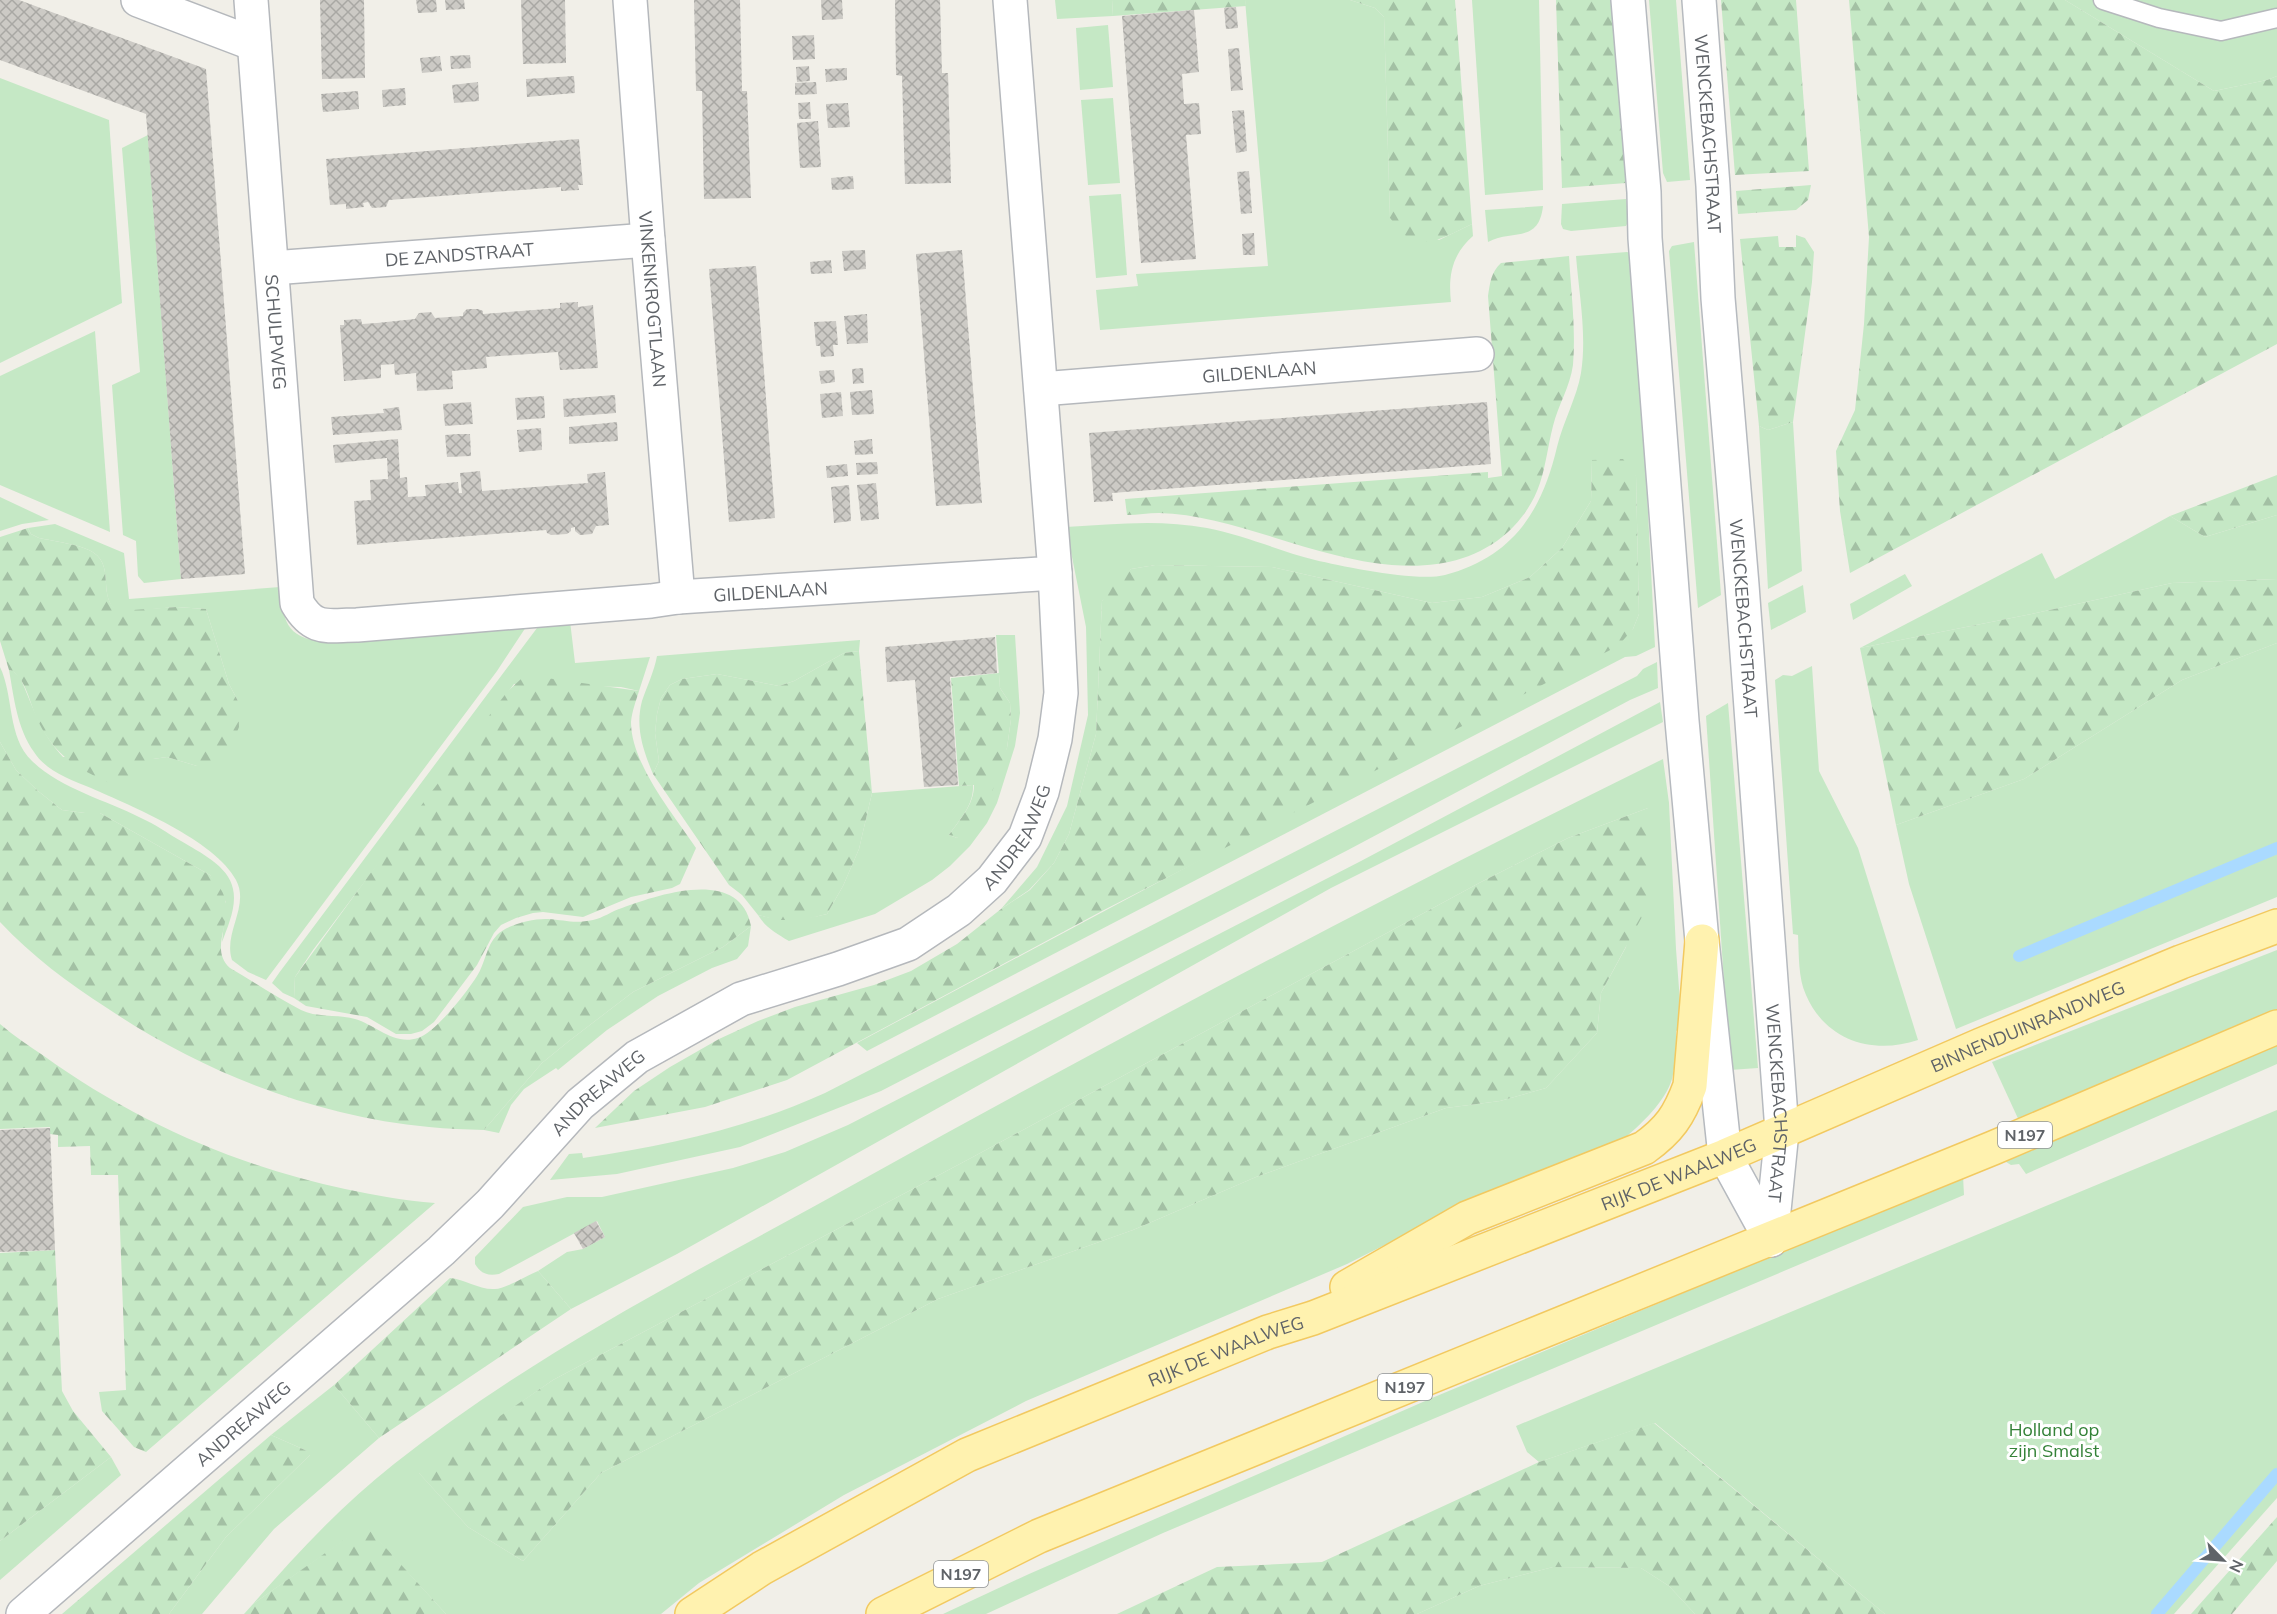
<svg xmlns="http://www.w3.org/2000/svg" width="2277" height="1614" font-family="Mulish,sans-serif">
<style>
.green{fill:#c5e8c5;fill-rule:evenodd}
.forest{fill:url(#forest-firs)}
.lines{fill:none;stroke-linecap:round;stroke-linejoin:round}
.stream{stroke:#aadaff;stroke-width:12}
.building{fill:url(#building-cross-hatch)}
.lane-casing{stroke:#b5b8bc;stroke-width:21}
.street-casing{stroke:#b5b8bc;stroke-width:36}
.secondary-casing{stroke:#b6babf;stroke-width:36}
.primary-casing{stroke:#f2c960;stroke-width:36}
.lane{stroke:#fff;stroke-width:18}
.street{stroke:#fff;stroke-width:33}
.secondary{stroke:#fff;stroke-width:33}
.primary{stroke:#fff2af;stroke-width:33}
.labels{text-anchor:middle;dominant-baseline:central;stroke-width:6;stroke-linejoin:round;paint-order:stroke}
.shield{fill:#fff;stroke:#8f9295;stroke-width:1.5}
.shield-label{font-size:16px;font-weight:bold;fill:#5f6368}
.street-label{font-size:18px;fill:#5f6368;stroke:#fff}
.park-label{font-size:18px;fill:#348238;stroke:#fff}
</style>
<defs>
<pattern id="forest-firs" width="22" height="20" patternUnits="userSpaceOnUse" patternTransform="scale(1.5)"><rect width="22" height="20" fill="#c5e8c5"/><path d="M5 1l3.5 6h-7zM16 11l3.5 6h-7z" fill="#a3c0a4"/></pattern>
<pattern id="building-cross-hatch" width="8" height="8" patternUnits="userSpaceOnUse" patternTransform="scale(1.5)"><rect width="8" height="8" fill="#cccac5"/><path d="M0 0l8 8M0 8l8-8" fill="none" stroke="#a9a8a4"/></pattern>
</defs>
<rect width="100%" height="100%" fill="#f1efe8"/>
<g class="green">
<path d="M1055,0H1112L1113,16L1057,19Z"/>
<path d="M1245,0H1350L1375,8L1384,17L1390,218L1439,240L1472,224L1473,236C1452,254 1448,276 1451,302L1100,330L1096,290L1138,286L1136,274L1268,266Z"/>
<path d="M1472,0H1539L1543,190L1485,195Z"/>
<path d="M1649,0H1676L1690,180L1667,182L1663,173Z"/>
<path d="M2065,0H2277V76L2267,80L2214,91Z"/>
<path d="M1108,25L1113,87L1080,90L1076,28Z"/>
<path d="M0,78L109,120L122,303L0,363Z"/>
<path d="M1113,98L1120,183L1088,185L1081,100Z"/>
<path d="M148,135L181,579L144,583L138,576L136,541L123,535L112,385L140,372L122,148Z"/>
<path d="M1121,194L1127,275L1096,278L1089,196Z"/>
<path d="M1626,199L1629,220L1626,226L1571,231L1563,229L1561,224L1562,204Z"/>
<path d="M1543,206C1539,244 1512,229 1488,242L1485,210Z"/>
<path d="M1694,242L1721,595L1698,608L1669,251L1672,246Z"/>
<path d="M1627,252L1631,253L1644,436L1655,647L1636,656L1625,657L867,1051L857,1043L1633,629L1639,614L1636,476L1607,460H1592L1591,501L1562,548L1530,577L1482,597L1432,603L1272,567L1155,565L1131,569L1102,601L1096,734L1069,834L1054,863L1029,890L1001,909L1037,867L1067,806L1088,715L1086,627L1066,527C1113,524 1160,519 1207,528C1244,535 1279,551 1315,560C1345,567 1417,582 1445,575C1513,557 1542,511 1557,447C1563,422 1577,397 1581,373C1587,335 1579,294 1576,256Z"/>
<path d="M95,331L110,532L0,485V376Z"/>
<path d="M1793,422L1802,571L1768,589L1759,426L1768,430Z"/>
<path d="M0,497L49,520L22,524L0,531Z"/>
<path d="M2277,515V579L2172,583L2036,613L1860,648L2042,553L2055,579L2170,516L2205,537Z"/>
<path d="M55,524L124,553L129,599L280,587C283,618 285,639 323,641L528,624L497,671L266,980L248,972L232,960C223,933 250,906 236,880C215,840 131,806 91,788C71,780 46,771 34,752C17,728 14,698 9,670L13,671L20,677C32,705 41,734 63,757L153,759L167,757L197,766L238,701L229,684L206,609L176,607L118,612C97,598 115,567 94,553C84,545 53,541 39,538L31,534L28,528Z"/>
<path d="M1905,574L1912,586L1853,620L1850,604Z"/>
<path d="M1803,585L1806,612L1771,630L1768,603Z"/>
<path d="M570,621L575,663L650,657L639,691L621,687L514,684L313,950L295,977L294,998L283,993L272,983L279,973L540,624Z"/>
<path d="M996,635H1015L1020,713L1015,746L997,803L987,823L970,846L950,866L932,880L875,914L789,941C776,933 766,928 758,915C783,921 802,920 827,914L843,886L859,849L872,793L973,785C974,805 960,819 949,835L957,838L1007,748L1011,719L1010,703L1000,688Z"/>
<path d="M860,640L859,651L844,653L794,681L779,686L717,674L682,679L670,685L661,698L657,714L655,733L659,761L653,774C643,750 635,727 642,701C647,686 654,672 657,656Z"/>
<path d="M2277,643V897L1956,1029L1909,884L1896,825L2024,779L2182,680Z"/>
<path d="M1657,662L1658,688L1630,700L1348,850L881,1091L740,1147L617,1174L550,1180L569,1154L582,1153L583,1158C667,1146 748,1128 825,1093L1637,676L1643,669Z"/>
<path d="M1812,666L1819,771L1858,848L1918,1040C1873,1055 1826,1041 1806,995C1798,978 1799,954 1798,935L1793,934L1775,680L1783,675L1792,676Z"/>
<path d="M0,667C14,696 7,737 32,761C61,789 106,800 141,818C155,824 167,833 181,841C199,852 229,866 233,889C237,906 228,926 222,942L226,902L210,875L100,813H85L62,810L38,791L16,770L0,742Z"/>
<path d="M1660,702L1663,722L1331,888L677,1254L571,1309L538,1271L567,1252L583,1249L605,1237L597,1221L499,1274C488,1276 481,1274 475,1264V1257L523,1207L567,1197H602L733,1168L785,1152L848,1125L1361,861Z"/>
<path d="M1728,703L1758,1068L1730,1070L1706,716Z"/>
<path d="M1663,759L1669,803L1676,949L1682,1028L1676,1031C1676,1047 1676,1063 1672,1079C1665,1102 1642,1123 1625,1138L1466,1204L1347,1264L1026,1401L844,1495L699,1583L661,1614H446L365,1526L253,1604C296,1554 342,1505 394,1464C539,1349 708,1266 869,1176C1130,1031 1395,891 1663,759ZM1648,808L1626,947L1601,993L1597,1033L1546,1088L1500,1101L1446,1108L1256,1177L1133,1230L938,1299L601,1473L523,1561L468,1527L419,1473L553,1380L971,1158L1481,882L1568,838Z"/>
<path d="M751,926L748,946L737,959L712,968L658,996L607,1030L558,1070L556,1068L524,1089L511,1105L499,1133L484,1130L542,1063L569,1041L633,992L723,947Z"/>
<path d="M2277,950V1009L2021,1125L1992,1062Z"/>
<path d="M2277,1036V1064L2026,1174L2019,1164L2011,1165L2003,1160Z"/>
<path d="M2277,1110V1498L2174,1614H1885L1655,1423L1539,1462L1527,1452L1516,1426Z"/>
<path d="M1963,1176L1964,1195L1163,1533L986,1614H943L1029,1574L1432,1398Z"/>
<path d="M334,1385L379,1438L274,1529L202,1614H169L226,1537L310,1455L305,1450L271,1435Z"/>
<path d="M111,1457L121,1475L0,1580V1541Z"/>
<path d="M1553,1567L1641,1568L1669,1586L1695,1614H1417L1479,1586Z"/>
</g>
<g class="forest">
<path d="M1112,0H1245L1246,6L1113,16Z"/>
<path d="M1350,0H1455L1472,224C1452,233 1427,251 1406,236C1400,232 1395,224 1390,218L1384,17L1375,8Z"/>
<path d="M1556,0H1612L1626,183L1562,188Z"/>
<path d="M1721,0H1796L1809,171L1735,175Z"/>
<path d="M1849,0H2065L2214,91L2267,80L2277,76V344L1850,573L1840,511L1836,451L1855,410L1864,324L1869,237Z"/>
<path d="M1811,185L1808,200L1796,210L1738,214L1736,191Z"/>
<path d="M1796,235L1805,238L1814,252L1812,282L1793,422L1768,430L1759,426L1740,239L1778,236L1779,247H1796Z"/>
<path d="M1569,256C1571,292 1576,329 1573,365C1570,387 1558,405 1553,426C1548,445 1546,465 1540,483C1534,502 1522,519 1508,532C1460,575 1394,570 1335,555C1281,542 1215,514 1159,513C1148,513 1138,515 1127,515L1125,499L1488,472V478L1502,476L1488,296C1490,283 1491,272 1501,263Z"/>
<path d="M1623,459L1636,476L1639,614L1633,629L1618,646L1102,911L787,1080L705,1107L595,1128L634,1091L670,1067L719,1039L758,1021L795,1007L874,985L911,971L957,944L1001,909L1030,890L1054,863L1069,834L1096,734L1102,601L1114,583L1131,569L1155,565L1272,567L1432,603L1482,597L1530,577L1562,548L1591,501L1592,460Z"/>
<path d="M2277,475V515L2205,537L2170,516Z"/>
<path d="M28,528L31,534L39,538C53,541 84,545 94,553C115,567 97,598 118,611L176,607L206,609L229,684L238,701L239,727L231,747L216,763L197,766L167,757L153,759L128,782L116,786C79,769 57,759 38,721C31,708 25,673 9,670L0,641V537Z"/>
<path d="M2277,579V643L2182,680L2024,779L1896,825L1860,648L2036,613L2172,583Z"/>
<path d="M859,651L872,793L859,849L843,886L827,914L802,920H777L758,915L742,895L729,885L653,774L659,761L655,733L657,714L661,698L670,685L682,679L717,674L779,686L794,681L844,653Z"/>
<path d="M999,673L1000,688L1010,703L1011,719L1007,748L987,807L973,825L957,838L949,835C960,819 974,805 974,785L959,786L951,678Z"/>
<path d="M532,676L639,691C636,701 632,711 631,722C631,764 674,815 696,848L680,884L672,888L631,897L583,917L543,912L533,913L516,918L501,925L494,933L477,965L434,1022L422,1031L411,1034H396L367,1017L306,1006L294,998L295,977L383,856L507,692L521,679Z"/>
<path d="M0,742L16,770L38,791L62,810L85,813H100L210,875C216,883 223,890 225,899C232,923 209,949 230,968C254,982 277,998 301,1010C317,1018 338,1014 355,1019C376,1025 394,1046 418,1038C436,1032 467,992 477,976C485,964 486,946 497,935C506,925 534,918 548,919C565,920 574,924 593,920C603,918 612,911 622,908C660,894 740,867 751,926L723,947L633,992L569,1041L542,1063L484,1130C466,1129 447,1129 429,1127C314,1116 202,1072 107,1008C68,983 32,956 0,922Z"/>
<path d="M1648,808L1650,902L1601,993L1597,1033L1546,1088L1500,1101L1446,1108L1256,1177L1133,1230L938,1299L601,1473L523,1561L468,1527L418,1472L553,1380L971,1158L1481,882L1568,838Z"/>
<path d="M0,1024C14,1036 29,1046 44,1056C134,1121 237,1166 345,1189C375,1195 404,1201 435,1203L146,1452L134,1447L102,1411L99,1392L126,1390L118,1175H91L90,1146L58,1147V1135L50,1134V1127L0,1129Z"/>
<path d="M55,1250L62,1391L73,1411L111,1457L0,1541V1253Z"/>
<path d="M538,1271L571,1309L379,1438L334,1385L450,1278C465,1279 479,1290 495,1289C505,1289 528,1275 538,1271Z"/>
<path d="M1654,1423L1885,1614H1695L1669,1586L1641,1568L1553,1567L1479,1586L1417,1614H1117L1217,1567L1322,1562L1539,1462Z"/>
<path d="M271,1435L305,1450L311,1454L226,1537L169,1614H62Z"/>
<path d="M2277,1517V1561L2232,1614H2191Z"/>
<path d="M365,1525L446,1614H244L253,1604Z"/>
</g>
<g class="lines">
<g class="stream">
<path d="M2019,956L2277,848"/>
<path d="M2157,1614L2277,1474"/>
</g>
</g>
<g class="building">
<path d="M0,0H19L206,69L245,574L181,579L146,114L0,60Z"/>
<path d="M320,0H364L365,78L322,79Z"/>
<path d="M416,0H436L437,12L418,13Z"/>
<path d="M445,0H464L465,9L446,10Z"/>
<path d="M521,0H565L566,63L523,64Z"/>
<path d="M694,0H740L742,91H747L751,198L704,199L702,91H696Z"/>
<path d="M821,0H842L843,19L822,20Z"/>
<path d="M895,0H940L942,73H948L951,183L905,184L902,76L896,75Z"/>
<path d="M1236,7L1238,28L1226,29L1224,8Z"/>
<path d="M1194,10L1199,72L1182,74L1184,104L1199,103L1201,134L1186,135L1196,259L1141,263L1122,16Z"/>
<path d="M814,35L815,59L793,60L792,36Z"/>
<path d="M1239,48L1243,90L1231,91L1228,49Z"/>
<path d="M470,55L471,68L451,69L450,56Z"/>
<path d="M440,56L442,71L422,73L420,58Z"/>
<path d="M809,66L810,81L797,82L796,67Z"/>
<path d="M847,68V80L826,82L825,69Z"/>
<path d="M574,76L575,93L527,97L526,79Z"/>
<path d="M478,82L479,101L454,103L452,85Z"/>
<path d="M816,82L817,94L795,95V83Z"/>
<path d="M405,88L406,105L383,107L382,90Z"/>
<path d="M358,91L359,109L323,112L321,94Z"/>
<path d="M810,102L811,119H799L798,103Z"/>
<path d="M848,103L850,127L828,128L826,104Z"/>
<path d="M1244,110L1247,151L1236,153L1232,111Z"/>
<path d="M818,121L821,167L800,168L797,123Z"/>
<path d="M579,139L583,185H578L579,190L561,191V187L389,200L386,207L372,208L368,202L363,203L364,207L346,209V204L330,205L326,159Z"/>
<path d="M1249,171L1252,213L1241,214L1237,172Z"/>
<path d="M853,176L854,189L832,190L831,178Z"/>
<path d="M1254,233L1255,255H1243L1242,234Z"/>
<path d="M865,250L866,269L844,271L842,251Z"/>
<path d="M962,250L982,503L936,506L916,254Z"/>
<path d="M831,260L832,273L811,274L810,262Z"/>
<path d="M756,266L775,518L729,522L709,269Z"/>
<path d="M578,302V307L593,305L598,368L560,370L558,352L486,357L487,368L452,371L453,389L417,391L416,373L395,375L394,364L381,365V378L344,381L340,325H344V320L361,319L362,324L377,323L415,319L419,313L431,312L435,318L463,316V313L467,309H478L483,311V314L560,308V303Z"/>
<path d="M867,314L868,343L847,344L844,316Z"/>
<path d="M836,321L838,345H833L834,356L821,357L820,346H816L814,322Z"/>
<path d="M863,368L864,383L853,384L852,369Z"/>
<path d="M834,370L835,382L821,384L819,371Z"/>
<path d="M872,390L874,414L852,415L850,392Z"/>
<path d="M841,392L843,416L822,418L820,394Z"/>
<path d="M615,395L616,413L564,417L563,399Z"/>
<path d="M544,396L545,418L517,420L515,398Z"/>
<path d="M471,402L473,424L445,426L443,404Z"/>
<path d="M1487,402L1491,464L1112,493L1113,501L1094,502L1089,433Z"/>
<path d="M399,407L402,430L333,435L331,417L384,413L383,409Z"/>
<path d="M617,422L618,441L569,444V427Z"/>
<path d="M541,428L542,450L519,452L517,430Z"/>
<path d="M458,434H470L471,456L447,457L445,435Z"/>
<path d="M398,439L400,478L407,477L408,497L426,496L425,485L458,482L459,493H462L460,473L480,471L482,491L588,483L587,474L605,472L609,525L596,526L592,534L580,535L575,531V527L571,528V531L567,534L551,535L547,533L546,530L357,545L354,501L371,500L370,480L388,479L387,458L335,463L333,445Z"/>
<path d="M872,439L873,454L855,455L854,441Z"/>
<path d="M877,462L878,474L857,475L856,463Z"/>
<path d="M847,464L848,476L827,478L826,466Z"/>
<path d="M876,483L879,519L861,521L857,485Z"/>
<path d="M849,485L851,521L834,523L831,487Z"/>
<path d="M995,637L997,673L950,677L958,785L924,787L915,680L887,682L885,647Z"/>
<path d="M50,1128L55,1250L0,1252V1130Z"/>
<path d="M596,1221L605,1237L583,1249L574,1233Z"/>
</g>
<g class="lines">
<g class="lane-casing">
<path id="lane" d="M2103,0L2159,18L2221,31L2277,18"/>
</g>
<g class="street-casing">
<g id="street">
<path d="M138,0L254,44"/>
<path id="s1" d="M251,0L297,603C314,632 327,625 357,625L651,601L678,597L1055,573L1010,0"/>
<path id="s2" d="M630,0L648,240L678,597"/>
<path id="s3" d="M272,268L648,240"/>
<path id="s4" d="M1041,389L1477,354"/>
<path id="s5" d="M23,1614L441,1251L490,1204L580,1104L637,1057L741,999L838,969L908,944L959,910L992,880L1025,837L1042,792L1055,739L1061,693L1055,573"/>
</g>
</g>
<g class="secondary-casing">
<g id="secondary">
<path d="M1628,0L1644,192L1645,238L1682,721L1702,941L1725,1156L1771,1240"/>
<path id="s6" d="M1699,0L1713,186L1718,298L1742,585L1782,1131L1771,1240"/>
</g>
</g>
<g class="primary-casing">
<g id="primary">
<path d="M1347,1287L1467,1218L1644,1148C1669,1130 1679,1116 1690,1086L1702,941"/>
<path id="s7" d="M692,1614L762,1568L967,1455L1268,1332L1313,1318L1725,1156L1981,1045L2181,962L2277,926"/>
<path d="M883,1614L1039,1536L1993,1148L2277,1027"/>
</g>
</g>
<use href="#lane" class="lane"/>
<use href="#street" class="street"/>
<use href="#secondary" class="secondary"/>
<use href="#primary" class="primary"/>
</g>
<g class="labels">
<g class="shield">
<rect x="1998" y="1122" width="54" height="26" rx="4.5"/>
<rect x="1378" y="1374" width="54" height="26" rx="4.5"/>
<rect x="934" y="1561" width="54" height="26" rx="4.5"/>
</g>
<g class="shield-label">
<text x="2025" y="1135">N197</text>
<text x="1405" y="1387">N197</text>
<text x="961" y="1574">N197</text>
</g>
<g class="street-label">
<text stroke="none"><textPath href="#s6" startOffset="134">WENCKEBACHSTRAAT</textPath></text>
<text stroke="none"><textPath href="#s3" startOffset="188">DE ZANDSTRAAT</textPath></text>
<text stroke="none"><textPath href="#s2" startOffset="300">VINKENKROGTLAAN</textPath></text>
<text stroke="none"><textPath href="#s1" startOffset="333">SCHULPWEG</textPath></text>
<text stroke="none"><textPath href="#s4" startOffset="219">GILDENLAAN</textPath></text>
<text stroke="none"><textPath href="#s1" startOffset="1089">GILDENLAAN</textPath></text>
<text stroke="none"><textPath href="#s6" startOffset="620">WENCKEBACHSTRAAT</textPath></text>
<text stroke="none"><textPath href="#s5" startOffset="1281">ANDREAWEG</textPath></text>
<text stroke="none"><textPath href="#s7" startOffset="1462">BINNENDUINRANDWEG</textPath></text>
<text stroke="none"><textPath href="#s5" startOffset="777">ANDREAWEG</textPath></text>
<text stroke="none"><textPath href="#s6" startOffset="1106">WENCKEBACHSTRAAT</textPath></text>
<text stroke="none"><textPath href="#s7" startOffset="1083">RIJK DE WAALWEG</textPath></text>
<text stroke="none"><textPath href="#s7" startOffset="597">RIJK DE WAALWEG</textPath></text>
<text stroke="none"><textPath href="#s5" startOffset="291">ANDREAWEG</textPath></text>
</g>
<g class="park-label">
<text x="2054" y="1429">Holland op<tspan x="2054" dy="21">zijn Smalst</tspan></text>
</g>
</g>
<g transform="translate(2223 1560) rotate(115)" stroke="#ffffff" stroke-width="4.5" paint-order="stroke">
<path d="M0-4.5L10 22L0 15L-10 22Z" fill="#5f6368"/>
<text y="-9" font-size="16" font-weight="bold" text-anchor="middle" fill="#5f6368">N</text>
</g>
</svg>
